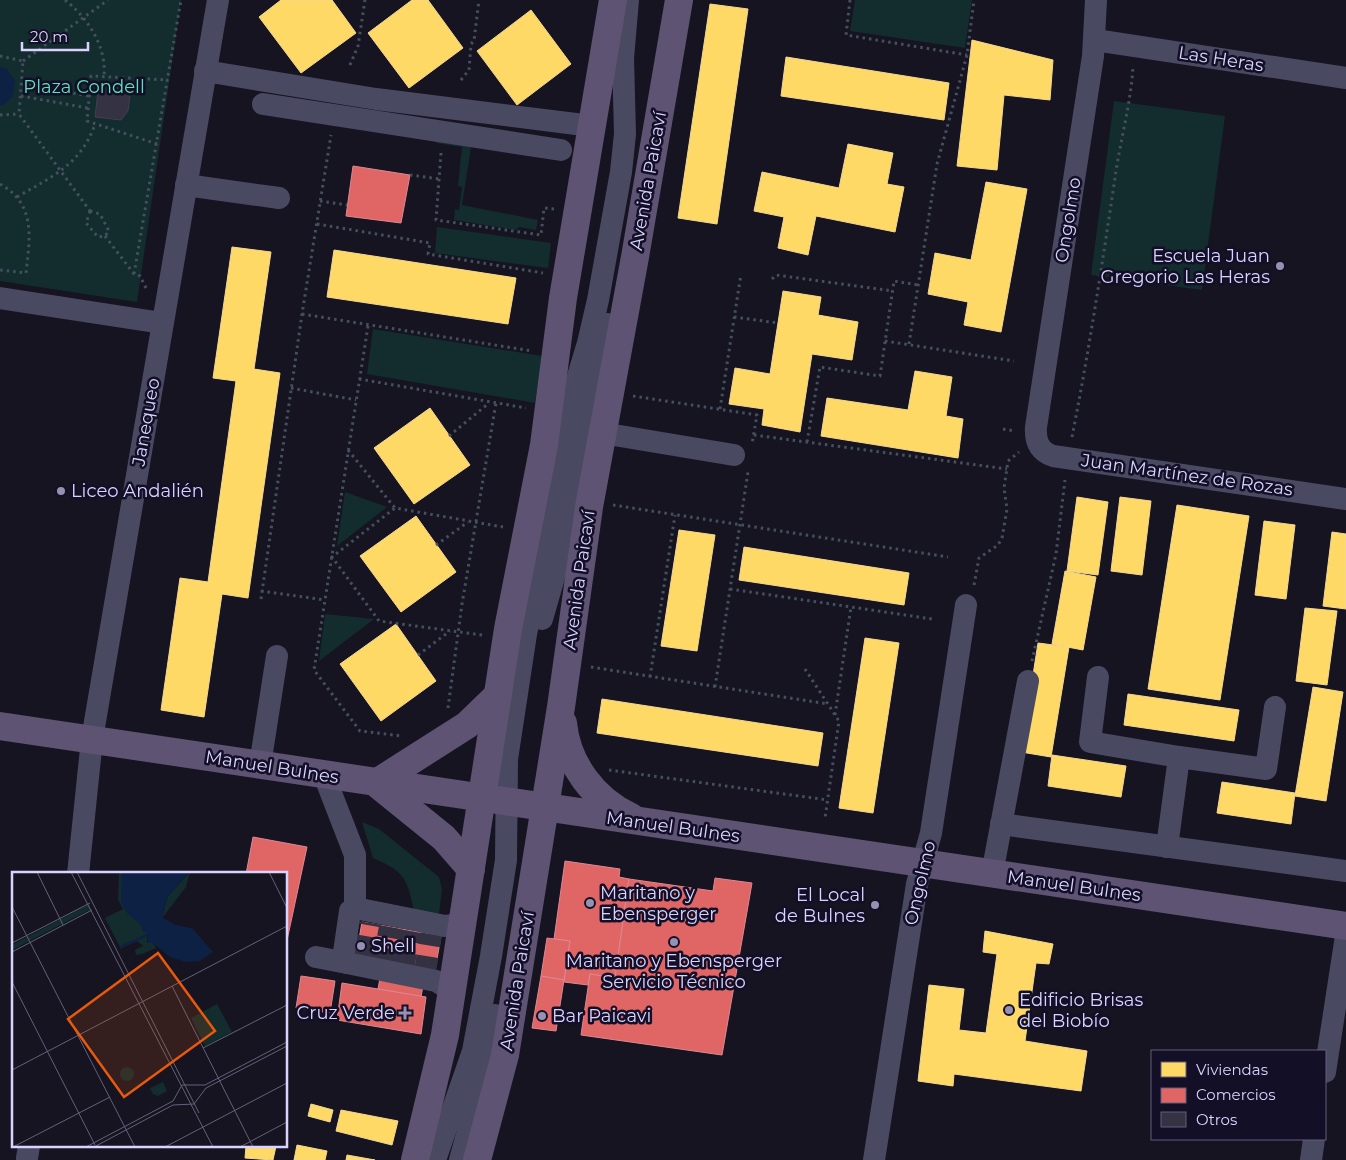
<svg xmlns="http://www.w3.org/2000/svg" width="1346" height="1160" font-family="Montserrat,sans-serif">
<style>
.green{fill:#132c2d}
.water{fill:#0d2144}
.homes{fill:#ffd966;stroke:#f4d894}
.shops{fill:#e06666;stroke:#de8794}
.building{fill:#343243;stroke:#433f54}
.lines{fill:none;stroke-linecap:round;stroke-linejoin:round}
.minor-tunnel{stroke:#333142;stroke-width:22;stroke-dasharray:22 11;stroke-linecap:butt}
.path{stroke:#44505f;stroke-width:3;stroke-dasharray:2.5 4;stroke-linecap:butt}
.minor{stroke:#4a4962;stroke-width:22}
.major{stroke:#5e5373;stroke-width:28}
.poi-dot{fill:#9591b1;stroke:#130f26;stroke-width:2}
.labels{text-anchor:middle;dominant-baseline:central;stroke-width:5;stroke-linejoin:round;paint-order:stroke}
.street-label{font-size:18px;fill:#d9d4ff;stroke:#130f26}
.park-label{font-size:18px;fill:#5fe0c0;stroke:#130f26}
.poi-label{font-size:18px;fill:#d9d4ff;stroke:#130f26;text-anchor:start}
.inset-river{fill:none;stroke:#0d2144;stroke-width:2.5}
.inset-road{fill:none;stroke:#64617a;stroke-width:1}
.view{fill:#e8590c;fill-opacity:0.15;stroke:#e8590c;stroke-width:2.5}
.inset-edge{fill:none;stroke:#d9d4ff;stroke-width:2.5}
</style>
<rect width="100%" height="100%" fill="#161421"/>
<g class="green">
<path d="M0,0H181L137,302L0,281Z"/>
<path d="M855,0H972L965,48L850,31Z"/>
<path d="M1114,101L1225,116L1202,290L1091,275Z"/>
<path d="M438,136L472,141L462,205L538,220L536,230L519,227L516,230L454,220L455,209L459,210L462,187L458,186L462,147L436,143Z"/>
<path d="M437,227L551,243L548,268L435,253Z"/>
<path d="M373,329L542,356L535,403L367,374Z"/>
<path d="M345,492L387,507L337,546Z"/>
<path d="M325,614L374,619L319,661Z"/>
<path d="M362,822L379,829L439,877L442,889L439,914L414,911C407,878 405,872 373,858Z"/>
</g>
<path class="water" d="M0,67L6,68L15,81L13,96L3,106L0,105Z"/>
<g class="homes">
<path d="M281,0H332L356,33L301,73L259,17Z"/>
<path d="M412,0H428L463,48L409,88L368,33Z"/>
<path d="M710,4L748,9L717,224L678,218Z"/>
<path d="M531,10L571,64L517,105L477,51Z"/>
<path d="M972,40L1053,60L1050,100L1004,95L997,170L957,166Z"/>
<path d="M786,57L949,83L944,120L781,96Z"/>
<path d="M848,144L893,153L887,184L904,187L895,232L816,216L808,255L778,248L784,217L754,211L762,172L839,188Z"/>
<path d="M986,182L1027,189L1001,332L964,325L968,302L928,294L935,253L971,260Z"/>
<path d="M232,247L271,252L254,369L280,373L248,598L222,594L204,717L161,710L180,578L208,582L236,381L213,378Z"/>
<path d="M334,250L516,278L508,324L327,297Z"/>
<path d="M783,291L821,297L818,315L858,322L852,360L812,354L800,432L762,425L764,409L729,404L735,368L770,374Z"/>
<path d="M915,371L952,377L946,416L963,419L958,458L821,436L827,398L908,410Z"/>
<path d="M430,408L470,465L414,504L374,448Z"/>
<path d="M1077,497L1108,502L1098,575L1067,571Z"/>
<path d="M1120,497L1151,501L1142,575L1111,571Z"/>
<path d="M1177,505L1249,516L1220,700L1148,689Z"/>
<path d="M416,516L456,572L401,612L360,556Z"/>
<path d="M1264,521L1295,525L1286,599L1255,595Z"/>
<path d="M679,530L715,535L697,651L661,646Z"/>
<path d="M1332,532L1346,534V609L1323,606Z"/>
<path d="M744,547L909,573L904,605L739,580Z"/>
<path d="M1065,571L1096,577L1083,650L1052,644Z"/>
<path d="M1305,608L1337,611L1327,685L1296,681Z"/>
<path d="M396,624L436,681L381,721L340,664Z"/>
<path d="M865,638L899,643L873,813L839,808Z"/>
<path d="M1038,643L1069,647L1051,757L1021,752Z"/>
<path d="M1313,687L1343,692L1326,801L1295,796Z"/>
<path d="M1128,694L1239,710L1234,741L1124,725Z"/>
<path d="M602,699L823,733L818,766L597,733Z"/>
<path d="M1052,755L1126,766L1121,797L1048,786Z"/>
<path d="M1222,782L1295,793L1291,824L1217,813Z"/>
<path d="M985,931L1053,944L1049,964L1036,963L1025,1041L1087,1051L1081,1091L954,1074L953,1086L918,1081L929,985L964,989L959,1030L986,1033L997,954L983,952Z"/>
<path d="M311,1104L333,1110L330,1122L308,1116Z"/>
<path d="M341,1110L398,1121L392,1145L336,1131Z"/>
<path d="M297,1145L327,1151L325,1160H294Z"/>
<path d="M246,1146H276L273,1160L245,1158Z"/>
<path d="M347,1155L375,1160H346Z"/>
</g>
<g class="shops">
<path d="M353,166L410,175L401,223L346,216Z"/>
<path d="M253,837L307,847L286,945V874H246Z"/>
<path d="M565,861L620,869L619,877L629,879L615,978L590,974L588,985L564,982L570,941L554,939Z"/>
<path d="M715,878L752,883L722,1055L581,1035L590,974L615,978L629,879L713,891Z"/>
<path d="M362,922L441,936L435,971L426,969L421,997L378,989L383,961L356,956Z"/>
<path d="M547,938L570,941L564,980L541,976Z"/>
<path d="M301,976L335,981L330,1013L296,1008Z"/>
<path d="M541,976L564,980L556,1031L532,1028Z"/>
<path d="M342,983L426,997L421,1034L337,1020Z"/>
</g>
<path class="building" d="M99,83L118,85L130,95L128,111L121,120L95,117Z"/>
<g class="lines">
<g class="minor-tunnel">
<path d="M364,958L370,923"/>
<path d="M382,970L390,927"/>
<path d="M402,974L410,931"/>
<path d="M424,978L431,934"/>
</g>
<g class="path">
<path d="M65,0C88,18 107,47 104,77"/>
<path d="M850,0L846,35L967,55"/>
<path d="M0,56L23,61L19,114L90,211"/>
<path d="M23,61L108,0"/>
<path d="M350,65L358,46L365,0"/>
<path d="M461,80L469,70L471,44L474,41L479,0"/>
<path d="M22,84L89,96"/>
<path d="M21,96L88,108"/>
<path d="M0,115L19,114"/>
<path d="M157,144L87,121L91,76L168,80"/>
<path d="M441,153L436,220L541,235L544,208L554,209"/>
<path d="M410,175L440,179"/>
<path d="M0,184C36,204 30,237 26,273L0,270"/>
<path d="M17,197C51,177 81,165 95,124"/>
<path d="M320,201L347,205"/>
<path d="M90,211L100,214L109,231L105,236L98,237L86,223Z"/>
<path d="M317,224L430,243L428,254L543,273"/>
<path d="M105,236L134,274L140,276L146,288"/>
<path d="M134,274L181,0"/>
<path d="M772,279L776,275L893,291"/>
<path d="M302,314L532,351"/>
<path d="M734,317L778,323"/>
<path d="M368,326L314,670L360,731L402,736"/>
<path d="M885,341L1014,361"/>
<path d="M909,344L937,164L967,55L974,0"/>
<path d="M359,379L526,408"/>
<path d="M291,388L356,400"/>
<path d="M633,396L757,415L752,444"/>
<path d="M720,409L741,274"/>
<path d="M1003,429L1015,431"/>
<path d="M754,435L1007,469"/>
<path d="M449,436L489,403"/>
<path d="M1072,437C1089,351 1102,265 1115,178C1120,141 1131,104 1133,66"/>
<path d="M807,442L820,367L880,376L894,281L918,285"/>
<path d="M348,450L395,508"/>
<path d="M613,505L948,557"/>
<path d="M436,545L468,522"/>
<path d="M974,585L979,558L998,545L1002,538L1007,509L1004,488L1008,461L1019,452"/>
<path d="M730,589L932,619"/>
<path d="M261,591L325,600"/>
<path d="M261,599L302,314L331,135"/>
<path d="M482,635L379,621L332,557L395,508L503,527"/>
<path d="M418,655L450,631"/>
<path d="M1032,661L1056,554L1065,480"/>
<path d="M591,667L828,704"/>
<path d="M805,669L839,721L825,818"/>
<path d="M650,677L675,515"/>
<path d="M715,687L748,472"/>
<path d="M448,708L462,604L496,403"/>
<path d="M835,715L851,607"/>
<path d="M609,770L828,800"/>
</g>
<g class="minor">
<path d="M1096,0L1093,56L1036,427C1035,441 1039,451 1053,456L1346,499"/>
<path d="M1095,40L1346,78"/>
<path d="M205,71L376,99L592,126"/>
<path d="M263,104L561,150"/>
<path d="M186,185L279,198"/>
<path d="M0,298L162,323"/>
<path d="M602,433L734,455"/>
<path d="M542,619L569,525L578,467L607,324"/>
<path d="M1098,677L1090,742L1179,757L1167,847"/>
<path d="M1179,757L1266,769L1275,707"/>
<path d="M260,765L277,656"/>
<path d="M324,775L355,855V908"/>
<path d="M1001,824L1346,871"/>
<path d="M78,874L92,739L218,0"/>
<path d="M992,874L1028,681"/>
<path d="M316,957L347,963"/>
<path d="M452,991L436,981L347,963L343,959L350,911L355,908L445,926L463,923"/>
<path d="M1325,1072L1346,936"/>
<path d="M27,1158L29,1146"/>
<path d="M435,1160L473,1051L491,956L506,860L507,759L526,634L547,534L569,406L588,343L598,300L621,172L625,134L623,58L628,0"/>
<path d="M460,1160L484,1073L495,1015"/>
<path d="M874,1160L917,884L931,833L966,605"/>
<path d="M1311,1160L1314,1139"/>
</g>
<g class="major">
<path d="M563,723C567,764 594,800 631,817"/>
<path d="M0,726L1346,926"/>
<path d="M376,783L467,725L498,695"/>
<path d="M376,783L444,838L471,869"/>
<path d="M415,1160L445,1035L508,629L544,445L563,298L613,0"/>
<path d="M477,1160L505,1055L561,707L589,507L635,257L679,0"/>
</g>
</g>
<g class="poi-dot">
<circle cx="1280" cy="266" r="5"/>
<circle cx="61" cy="491" r="5"/>
<circle cx="590" cy="903" r="5"/>
<circle cx="875" cy="905" r="5"/>
<circle cx="674" cy="942" r="5"/>
<circle cx="361" cy="946" r="5"/>
<circle cx="1009" cy="1010" r="5"/>
<path d="M402.5 1005.5h5v5h5v5h-5v5h-5v-5h-5v-5h5z"/>
<circle cx="542" cy="1016" r="5"/>
</g>
<g class="labels">
<g class="street-label">
<text transform="translate(1221 59) rotate(9)">Las Heras</text>
<text transform="translate(648 181) rotate(-80)">Avenida Paicaví</text>
<text transform="translate(1068 220) rotate(-81)">Ongolmo</text>
<text transform="translate(146 422) rotate(-80)">Janequeo</text>
<text transform="translate(1187 475) rotate(8)">Juan Martínez de Rozas</text>
<text transform="translate(579 580) rotate(-82)">Avenida Paicaví</text>
<text transform="translate(272 767) rotate(9)">Manuel Bulnes</text>
<text transform="translate(673 827) rotate(8)">Manuel Bulnes</text>
<text transform="translate(920 883) rotate(-77)">Ongolmo</text>
<text transform="translate(1074 886) rotate(8)">Manuel Bulnes</text>
<text transform="translate(517 981) rotate(-81)">Avenida Paicaví</text>
</g>
<g class="park-label">
<text x="84" y="87">Plaza Condell</text>
</g>
<g class="poi-label">
<text x="1270" y="256" text-anchor="end">Escuela Juan<tspan x="1270" dy="21">Gregorio Las Heras</tspan></text>
<text x="71" y="491">Liceo Andalién</text>
<text x="600" y="893">Maritano y<tspan x="600" dy="21">Ebensperger</tspan></text>
<text x="865" y="895" text-anchor="end">El Local<tspan x="865" dy="21">de Bulnes</tspan></text>
<text x="371" y="946">Shell</text>
<text x="674" y="961" text-anchor="middle">Maritano y Ebensperger<tspan x="674" dy="21">Servicio Técnico</tspan></text>
<text x="1019" y="1000">Edificio Brisas<tspan x="1019" dy="21">del Biobío</tspan></text>
<text x="395" y="1013" text-anchor="end">Cruz Verde</text>
<text x="552" y="1016">Bar Paicavi</text>
</g>
</g>
<g transform="translate(12 872)">
<rect width="275" height="275" fill="#161421"/>
<path d="M107,0H110L111,33L135,60V71H141L144,76L130,82L124,83L123,78L131,74L124,68L109,77L93,46L111,37L106,28ZM178,0L174,15L150,46L156,24ZM77,32L79,37L0,78V73ZM205,132L220,160L193,174L179,146ZM108 202a7 7 0 1 1 14 0a7 7 0 1 1-14 0ZM151,210L155,219L146,224L141,222L138,216Z" fill="#132c2d"/>
<path d="M110,0H177L156,24L150,45L163,53L180,56L201,80L188,89L173,90L158,85L141,71H136L135,60H131L129,53L115,41L109,30Z" fill="#0d2144"/>
<path class="inset-river" d="M109,75L135,63"/>
<path class="inset-road" d="M25,0L51,53M59,0L201,275M65,0L187,241M257,0L275,36M0,35L123,275M0,71L78,31M0,80L80,38M0,110L83,273M160,114L241,275M191,176L275,133M0,198L275,54M1,275L98,225M74,275L161,229L170,213H193L275,170M82,275L161,233L182,232L194,216L275,174M153,275L275,211M228,275L275,250"/>
<path class="view" d="M146,81L203,159L112,225L56,147Z"/>
<rect width="275" height="275" class="inset-edge"/>
</g>
<rect x="1151" y="1050" width="175" height="90" fill="#130f26" stroke="#625e7d"/>
<rect x="1161" y="1062" width="25" height="15" fill="#ffd966" stroke="#625e7d"/>
<text x="1196" y="1075" font-size="15" fill="#d9d4ff">Viviendas</text>
<rect x="1161" y="1088" width="25" height="15" fill="#e06666" stroke="#625e7d"/>
<text x="1196" y="1100" font-size="15" fill="#d9d4ff">Comercios</text>
<rect x="1161" y="1112" width="25" height="15" fill="#343243" stroke="#625e7d"/>
<text x="1196" y="1125" font-size="15" fill="#d9d4ff">Otros</text>
<path d="M22 42v8h66v-8" fill="none" stroke="#d9d4ff" stroke-width="2.5"/>
<text x="30" y="42" font-size="15" fill="#d9d4ff" stroke="#130f26" stroke-width="4" paint-order="stroke">20 m</text>
</svg>
